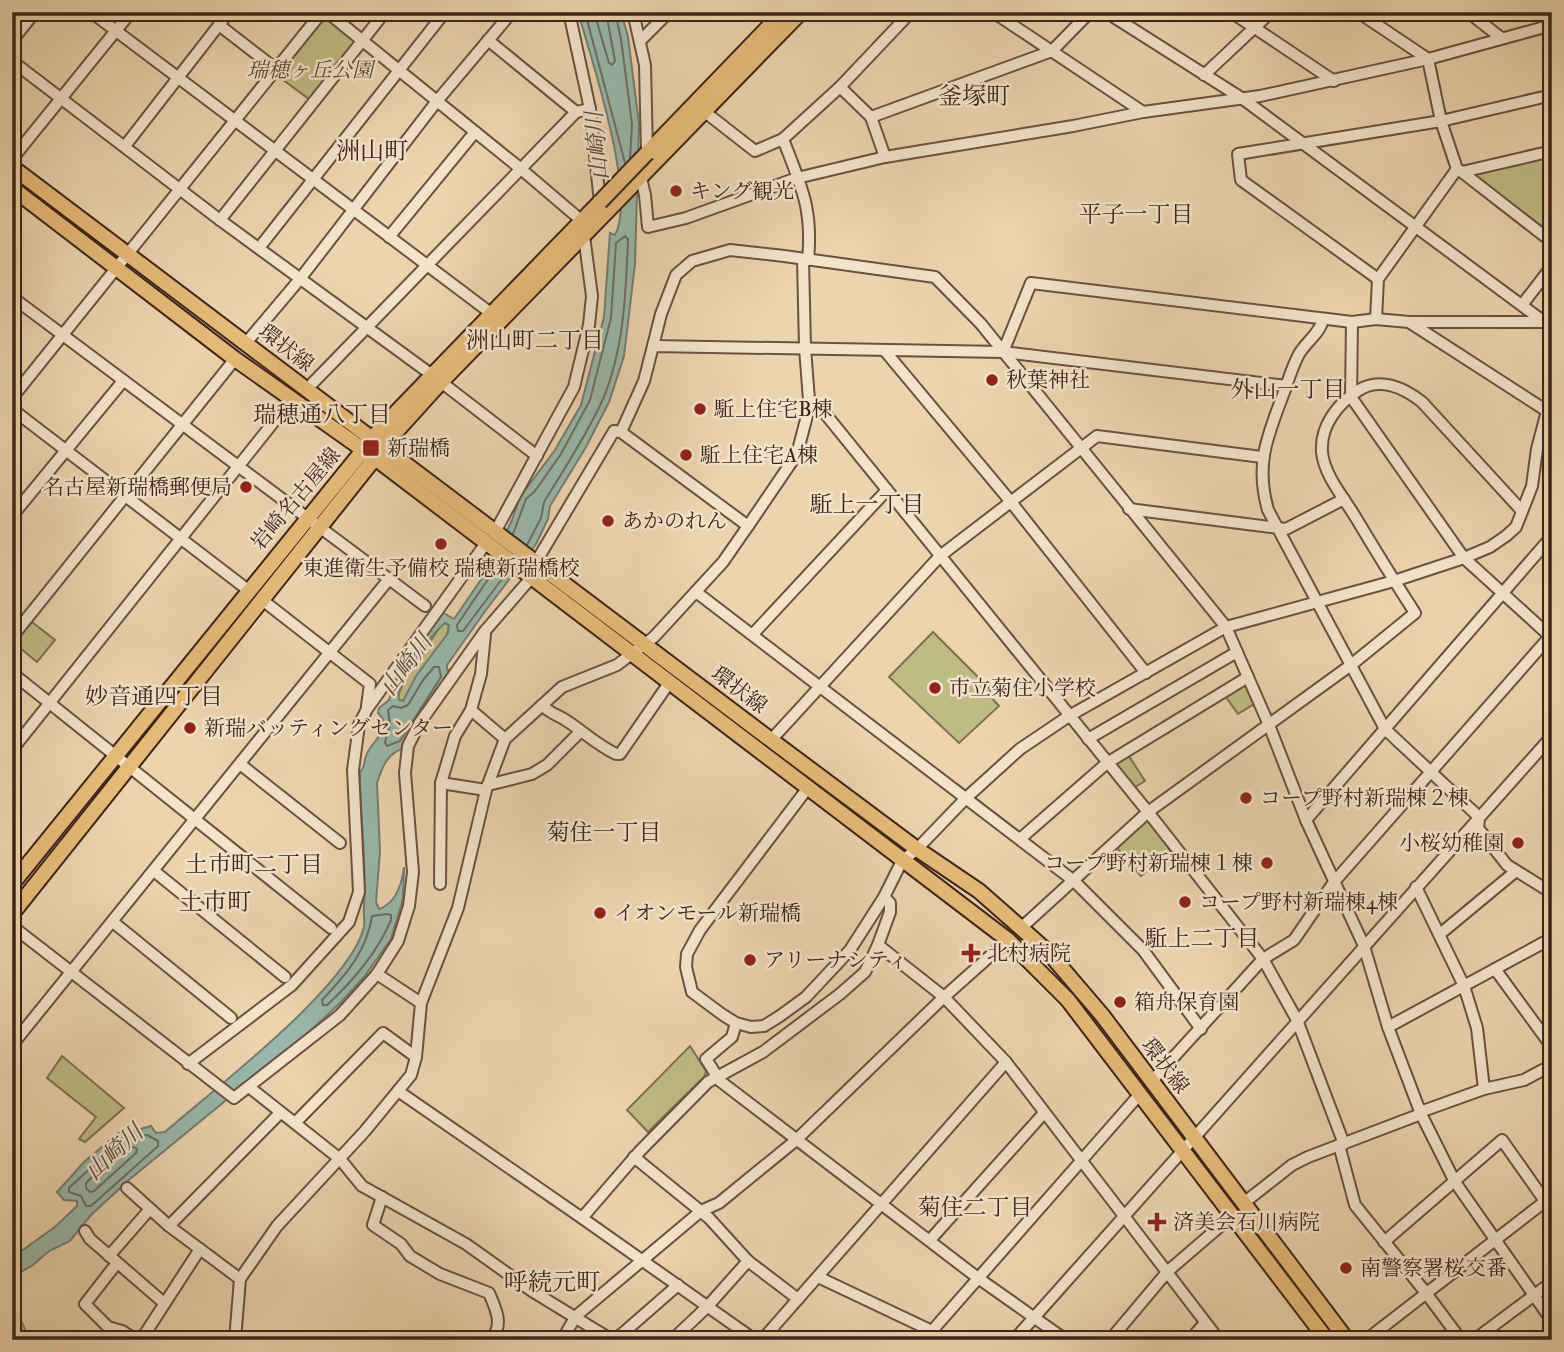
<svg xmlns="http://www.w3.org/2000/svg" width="1564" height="1352" font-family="'IM FELL Double Pica','Noto Serif JP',serif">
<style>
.green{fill:#bfbb85;stroke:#7e7050;stroke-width:2}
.water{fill:#99b8ab;stroke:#757d71;stroke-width:2;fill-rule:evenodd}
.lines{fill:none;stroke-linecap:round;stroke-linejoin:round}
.shore{stroke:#6c6e63;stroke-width:2}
.minor-casing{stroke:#6a5140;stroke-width:14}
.major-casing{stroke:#3e251b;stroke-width:18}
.minor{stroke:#f3e3cb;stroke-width:10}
.major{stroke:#e6ba78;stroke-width:14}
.rail{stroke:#3e251b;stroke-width:2.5;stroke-dasharray:12 12;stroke-linecap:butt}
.major-bridge-casing{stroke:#3e251b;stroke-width:18;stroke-linecap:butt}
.major-bridge{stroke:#e6ba78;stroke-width:14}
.poi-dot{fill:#8f2418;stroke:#f3e3cb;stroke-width:2.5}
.labels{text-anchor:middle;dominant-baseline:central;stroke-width:5;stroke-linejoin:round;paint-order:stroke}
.park-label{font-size:21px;font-style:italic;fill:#5e4a36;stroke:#f3e3cb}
.poi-label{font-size:21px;fill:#3e251b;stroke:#f3e3cb;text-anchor:start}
.street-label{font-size:21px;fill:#3e251b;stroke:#f3e3cb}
.water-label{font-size:23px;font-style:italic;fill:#554a3f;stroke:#f3e3cb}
.neighbourhood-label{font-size:23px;fill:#3e251b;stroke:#f3e3cb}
.quarter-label{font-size:24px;fill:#3e251b;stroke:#f3e3cb}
</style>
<rect width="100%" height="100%" fill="#ecd4af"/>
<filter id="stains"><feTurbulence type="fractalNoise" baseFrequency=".00286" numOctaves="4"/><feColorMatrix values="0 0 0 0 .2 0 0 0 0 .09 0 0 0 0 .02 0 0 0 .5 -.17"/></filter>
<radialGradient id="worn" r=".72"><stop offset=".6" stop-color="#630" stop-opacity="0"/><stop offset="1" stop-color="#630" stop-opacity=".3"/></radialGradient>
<g class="green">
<path d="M326,16L360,43L313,102L278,76Z"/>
<path d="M1552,153V241L1464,173Z"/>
<path d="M32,622L55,640L37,662L14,643Z"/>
<path d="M445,623L449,625C448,642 430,658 420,672C413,681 410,692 403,701L399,700L397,697L407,675L440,627Z"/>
<path d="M933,632L990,689V696L999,706L959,743L889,677Z"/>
<path d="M1243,679L1254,704L1238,714L1223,693Z"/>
<path d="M1129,756L1145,781L1132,789L1113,766Z"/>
<path d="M1147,818L1172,850L1141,876L1116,847Z"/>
<path d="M690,1046L706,1071L705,1076L648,1132L627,1110Z"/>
<path d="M62,1056L124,1108L85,1142L79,1139L96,1117L47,1078Z"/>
</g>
<g class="water">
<path d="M578,12H621L628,37L639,124L635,264L624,356L609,402L586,447L550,506L548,519L536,544L486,610L447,665V670L454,669L405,748C388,752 382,767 377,783L380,851L376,902L379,909C397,903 402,883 404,867L403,899L391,939L364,977L341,1002L308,1033L130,1179L91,1215L70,1241L49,1251L33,1265L12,1277V1258L56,1226L77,1206V1201L64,1200L57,1192L84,1162L127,1126L130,1132L151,1126L156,1133L165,1132C213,1090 350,986 364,927C365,920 363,913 364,906C367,861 360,817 360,772C366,766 363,764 366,756C371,741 382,742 383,719L378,713L379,708L389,700L395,682L442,612L454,619L489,568L512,520L520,497L555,450L581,405L604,317L610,233L615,235C637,195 591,58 578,12ZM445,623L449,625L448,633L416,676L403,701L399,700C395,685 432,633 445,623Z"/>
<path d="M13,1309L18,1314L30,1340H12Z"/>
</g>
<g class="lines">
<g class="shore">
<path d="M585,12L625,163"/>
<path d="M594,12L609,63L612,65L615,61L606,12"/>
<path d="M615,12L621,39L632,124L630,158"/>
<path d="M513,534L526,499L535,491L561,454L590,400L611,318L616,243L625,236L628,239C626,292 624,349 603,399C587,435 564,469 544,502L541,518L527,545"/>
<path d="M499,563L457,625L458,631H463L508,571"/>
<path d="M434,667H439L441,677L400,741L387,746L385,742L390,725L388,710L393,706L401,708L408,705L423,680Z"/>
<path d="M387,914L391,915V920C377,953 353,981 327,1005H323L322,1000C345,976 367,951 372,916Z"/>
<path d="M147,1135L158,1141V1146L91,1206H86L81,1196L69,1192V1188L123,1138Z"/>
<path d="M134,1147L137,1149L136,1153L94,1191L90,1192L86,1188V1183C98,1171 116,1148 134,1147Z"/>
</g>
<g class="minor-casing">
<g id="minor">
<path d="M91,12L492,314"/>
<path d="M327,12L521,169L582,221L592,296L589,325L574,387L495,532"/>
<path d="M569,12L590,109L600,202"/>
<path d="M633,12L645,65L647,152"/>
<path d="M993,12L1143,112"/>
<path d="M1106,12L1243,99L1547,324"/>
<path d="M1231,12L1334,81"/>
<path d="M1358,12L1428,59L1441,121L1457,169"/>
<path d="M1468,12L1500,37"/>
<path d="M219,25L276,69"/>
<path d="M488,40L576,112"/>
<path d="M12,41L35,12"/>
<path d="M640,41L669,12"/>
<path d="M12,61L220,220L432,375"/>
<path d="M1204,75L1271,12"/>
<path d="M840,87L871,117"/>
<path d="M705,112L755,151L783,139C801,186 813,208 808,260"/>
<path d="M783,139L840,87L911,12"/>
<path d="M125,146L229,12"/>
<path d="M885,157L871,117L1052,51L1090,12"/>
<path d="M12,159L131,12"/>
<path d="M1459,170L1462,172L1552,151"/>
<path d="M1462,172L1552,242"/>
<path d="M641,178L645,195L648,227L686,218L797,178L885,157L1073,126L1143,112L1260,96L1428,59L1552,25"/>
<path d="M220,220L385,12"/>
<path d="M389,237L475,132"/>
<path d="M259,248L445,12"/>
<path d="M1378,279L1241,180L1238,154L1441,121L1552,95"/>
<path d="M12,297L389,579L12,1045"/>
<path d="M1522,305L1552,266"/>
<path d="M1323,319C1321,332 1306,342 1299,354C1292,367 1288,381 1283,395C1267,437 1255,465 1268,510L1385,729L1479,817L1478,828L1507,865L1552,893"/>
<path d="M1376,319L1378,279L1457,169"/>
<path d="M1352,322L1351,397L1464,558L1552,638"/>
<path d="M1409,322L1550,413"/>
<path d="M246,343L300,279L437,101L512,12"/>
<path d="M653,346L661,314L676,275L692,261L730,250L784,256L935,277L981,324L1226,627L1269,725L1306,820L1364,946L1388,1027L1421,1114L1455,1182L1552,1321"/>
<path d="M885,351L1011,502L1146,673"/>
<path d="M1003,352L1287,386"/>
<path d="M441,382L537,456"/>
<path d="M306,390L576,112L590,109"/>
<path d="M12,398L322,12"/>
<path d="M809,400L819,406L1148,812L1263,959L1297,1020L1344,1144"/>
<path d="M12,409L248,590"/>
<path d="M621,432L644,381L653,346L1003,352L1031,283L1352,322L1376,319L1409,322H1552"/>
<path d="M1129,509L1286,529L1344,499"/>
<path d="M12,516L123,381"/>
<path d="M748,526L797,454L808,412L809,400L805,348L803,259"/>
<path d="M389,579L425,606"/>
<path d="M696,592L1074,881L1143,950L1201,1029"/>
<path d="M261,599L370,684L367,706"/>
<path d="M753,634L887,490"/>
<path d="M12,637L235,359"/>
<path d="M12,673L331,928"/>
<path d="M542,705C549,713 558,715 567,721C584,732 597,745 616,754H620L669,683"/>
<path d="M471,710L505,739"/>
<path d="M1088,739L1237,652"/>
<path d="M771,740L940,556L1097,436L1262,457"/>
<path d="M12,750L292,399"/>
<path d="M240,764L340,843"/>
<path d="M441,783L486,790"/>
<path d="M488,785L532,774L547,765L580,732"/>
<path d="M807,789L700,930L687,954L686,967L692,992L723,1015L736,1023L751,1027L764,1026L780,1016L806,997L850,950L884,897L902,861L917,849L966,798L1020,749L1069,716L1226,627L1394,581L1464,558L1490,547L1506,536L1516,527L1532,486L1537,449L1547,411L1552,403"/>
<path d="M1306,820L1552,536"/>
<path d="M1020,839L1107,763L1248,677"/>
<path d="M154,871L285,977"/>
<path d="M440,884L441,783L455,736L471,710L481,674L485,634"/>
<path d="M1416,887L1464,986L1477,1028L1484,1089"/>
<path d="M113,922L231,1018"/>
<path d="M12,926L234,1098L340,1015L377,974L398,941L409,906L413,872L405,773L408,746L419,724L485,631L531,578"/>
<path d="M1021,928L1148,812L1351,665L1415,613C1395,582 1375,550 1356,518C1344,498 1324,475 1322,452C1320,426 1338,403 1359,390C1380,377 1404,388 1422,402L1522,511"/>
<path d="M1440,934L1516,871"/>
<path d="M878,945L890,912V903L884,897"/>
<path d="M1495,969L1552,1047"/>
<path d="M377,974L421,1003"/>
<path d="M736,1023L732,1037L706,1059L720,1081L978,1278L1066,1340"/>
<path d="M1388,1027L1552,938"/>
<path d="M188,1064L292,985L349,922L359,892L353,770L359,725L367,709L486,543"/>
<path d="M1151,1082L1263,959L1294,940L1334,882L1552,634"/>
<path d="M249,1087L340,1159L362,1186L466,1244L532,1291L612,1340"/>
<path d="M398,1091L582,1218L639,1152L708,1082L763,1052L840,994L865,972L878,945L944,997L1008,940"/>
<path d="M1420,1112L1484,1089L1524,1080L1552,1065"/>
<path d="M296,1122L383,1033L416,1057"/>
<path d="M1339,1145L1355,1205L1426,1293L1461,1340"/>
<path d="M634,1157L709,1218L748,1261L798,1299"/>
<path d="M127,1188L169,1226L240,1279"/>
<path d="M382,1197L373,1225L401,1244L410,1256L440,1274L489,1293C496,1309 504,1325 491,1340"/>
<path d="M1245,1202L1292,1165L1308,1157L1421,1114"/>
<path d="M582,1218L755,1340"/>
<path d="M169,1226L280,1113"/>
<path d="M85,1231L90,1239L164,1303"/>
<path d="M930,1240L1044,1113"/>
<path d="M1384,1242L1502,1140L1545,1201"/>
<path d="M109,1256L150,1209"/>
<path d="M117,1263L85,1304L108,1327L122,1331L136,1340"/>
<path d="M818,1277L932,1331"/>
<path d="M141,1340L200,1249"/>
<path d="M235,1340L240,1279L277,1226L365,1131L411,1075L416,1057L421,1003L458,908L486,790L505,739L562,687L617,665L654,637L723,562L748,526L621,432L614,431L536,562"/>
<path d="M562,1340L576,1316L701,1211L719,1203L795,1141L944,997L1006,1062L1219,1340"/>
<path d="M615,1340L678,1285"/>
<path d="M672,1340L707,1307L748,1261"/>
<path d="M762,1340L1006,1062"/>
<path d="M924,1340L1139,1095"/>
<path d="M1014,1340L1552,736"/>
<path d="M1110,1340L1168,1271L1232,1216"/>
<path d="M1190,1340L1205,1323"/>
<path d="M1366,1340L1552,1196"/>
<path d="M1474,1340L1552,1282"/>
</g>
</g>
<g class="major-casing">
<g id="major">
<path d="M647,153L783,12"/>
<path d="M12,167L771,740L917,849L979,891L1021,928L1049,953L1102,1015L1347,1340"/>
<path d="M12,188L235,359L375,458L1008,940L1068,1000L1327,1340"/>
<path d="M12,884L382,427L600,202"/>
<path d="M12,914L394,434L441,382L801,12"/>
</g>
</g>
<use href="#minor" class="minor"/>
<use href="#major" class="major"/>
<path class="rail" d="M12,1337L33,1340"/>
<g class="major-bridge-casing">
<path id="major-bridge" d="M600,202L647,153"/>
</g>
<use href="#major-bridge" class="major-bridge"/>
</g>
<g class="poi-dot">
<circle cx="676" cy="191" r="7"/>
<circle cx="992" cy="380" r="7"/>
<circle cx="700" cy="409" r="7"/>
<rect x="362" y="439" width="18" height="18" rx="3.5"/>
<circle cx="686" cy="455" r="7"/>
<circle cx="246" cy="487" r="7"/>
<circle cx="608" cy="521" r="7"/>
<circle cx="441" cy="544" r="7"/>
<circle cx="935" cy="688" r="7"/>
<circle cx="190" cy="728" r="7"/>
<circle cx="1246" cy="798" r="7"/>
<circle cx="1518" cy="843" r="7"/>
<circle cx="1267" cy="863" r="7"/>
<circle cx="1185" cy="902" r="7"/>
<circle cx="600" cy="913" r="7"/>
<path d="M967.5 942.5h7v7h7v7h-7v7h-7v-7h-7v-7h7z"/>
<circle cx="750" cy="960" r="7"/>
<circle cx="1120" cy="1002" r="7"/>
<path d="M1153.5 1211.5h7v7h7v7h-7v7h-7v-7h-7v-7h7z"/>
<circle cx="1346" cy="1268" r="7"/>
</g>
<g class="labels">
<g class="park-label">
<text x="310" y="70">瑞穂ヶ丘公園</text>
</g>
<g class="poi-label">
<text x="690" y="191">キング観光</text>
<text x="1006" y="380">秋葉神社</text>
<text x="714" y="409">駈上住宅B棟</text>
<text x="387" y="448">新瑞橋</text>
<text x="700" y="455">駈上住宅A棟</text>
<text x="232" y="487" text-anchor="end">名古屋新瑞橋郵便局</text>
<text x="622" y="521">あかのれん</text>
<text x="441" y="568" text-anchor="middle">東進衛生予備校 瑞穂新瑞橋校</text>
<text x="949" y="688">市立菊住小学校</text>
<text x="204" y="728">新瑞バッティングセンター</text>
<text x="1260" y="798">コープ野村新瑞棟２棟</text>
<text x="1504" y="843" text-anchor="end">小桜幼稚園</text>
<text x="1253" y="863" text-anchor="end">コープ野村新瑞棟１棟</text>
<text x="1199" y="902">コープ野村新瑞棟4棟</text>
<text x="614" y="913">イオンモール新瑞橋</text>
<text x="987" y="953">北村病院</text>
<text x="764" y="960">アリーナシティ</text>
<text x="1134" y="1002">箱舟保育園</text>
<text x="1173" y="1222">済美会石川病院</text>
<text x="1360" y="1268">南警察署桜交番</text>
</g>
<g class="street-label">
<text transform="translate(286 348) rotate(38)">環状線</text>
<text transform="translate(296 499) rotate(-50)">岩崎名古屋線</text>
<text transform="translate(739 690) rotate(37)">環状線</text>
<text transform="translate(1165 1066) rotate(53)">環状線</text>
</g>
<g class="water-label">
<text transform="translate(597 146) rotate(-95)">山崎川</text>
<text transform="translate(406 665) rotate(-53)">山崎川</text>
<text transform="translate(114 1152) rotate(-43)">山崎川</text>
</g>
<g class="neighbourhood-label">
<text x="1136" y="214">平子一丁目</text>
<text x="535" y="340">洲山町二丁目</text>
<text x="1288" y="389">外山一丁目</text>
<text x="322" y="414">瑞穂通八丁目</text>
<text x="867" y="504">駈上一丁目</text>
<text x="154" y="696">妙音通四丁目</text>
<text x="604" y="832">菊住一丁目</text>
<text x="254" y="864">土市町二丁目</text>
<text x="1202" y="938">駈上二丁目</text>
<text x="975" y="1207">菊住二丁目</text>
</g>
<g class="quarter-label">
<text x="974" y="96">釜塚町</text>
<text x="372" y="151">洲山町</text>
<text x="215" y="902">土市町</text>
<text x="552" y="1282">呼続元町</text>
</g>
</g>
<rect width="1564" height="1352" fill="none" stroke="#ecd4af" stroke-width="42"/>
<rect x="14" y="14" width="1536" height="1324" fill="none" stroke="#3e251b" stroke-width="3.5"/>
<rect x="21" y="21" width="1522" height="1310" fill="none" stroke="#3e251b" stroke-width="2"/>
<rect width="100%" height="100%" filter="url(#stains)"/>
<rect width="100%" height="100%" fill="url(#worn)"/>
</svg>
